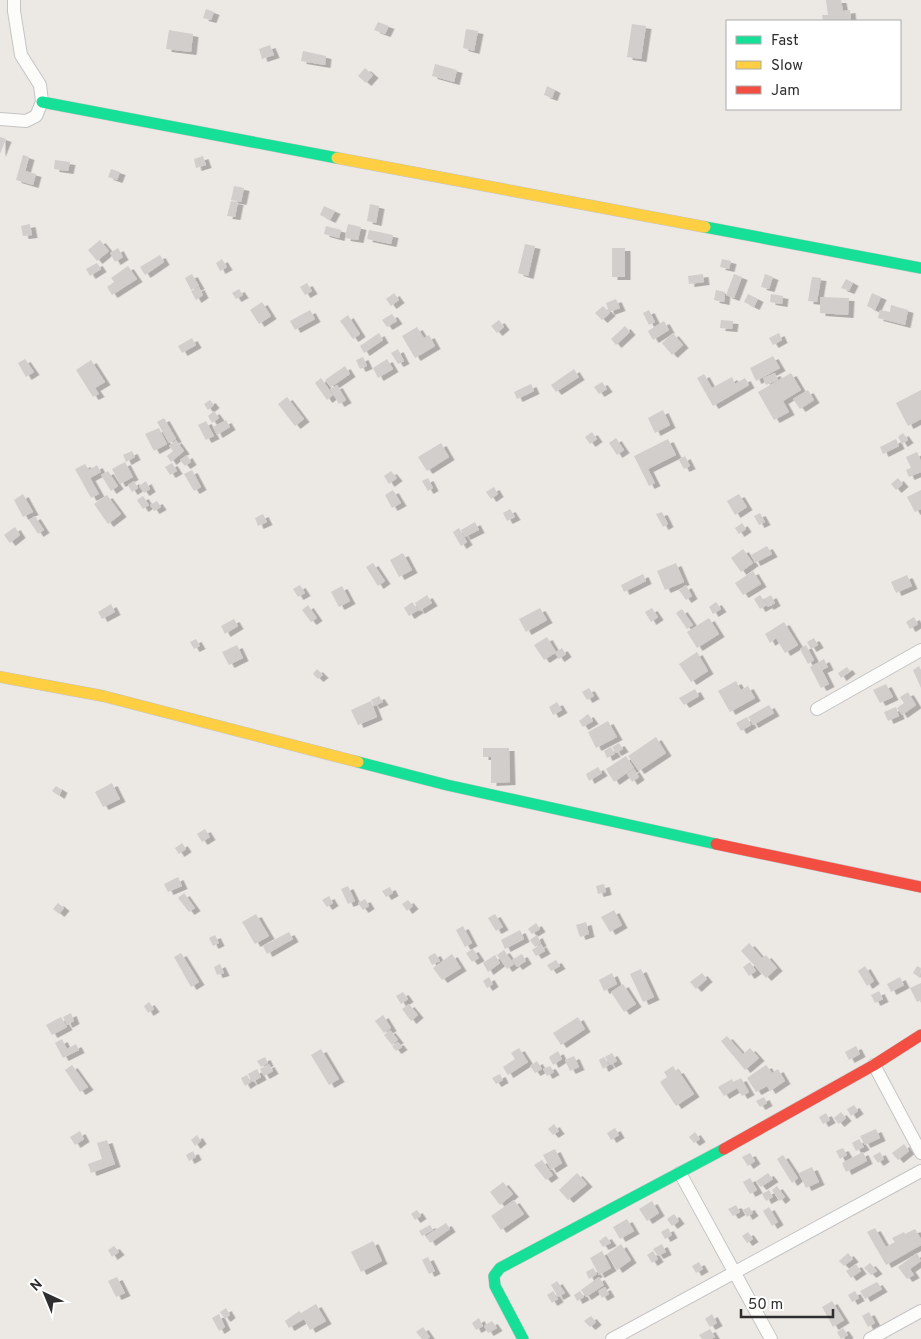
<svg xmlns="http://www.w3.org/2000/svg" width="921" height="1339" font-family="Overpass,sans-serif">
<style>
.building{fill:#d1cecb;filter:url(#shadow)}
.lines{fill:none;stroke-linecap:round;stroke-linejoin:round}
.street-casing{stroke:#c5c4c5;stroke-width:14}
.fast-casing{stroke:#c5c4c5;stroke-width:12}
.slow-casing{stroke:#c5c4c5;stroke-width:12}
.jam-casing{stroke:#c5c4c5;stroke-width:12}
.street{stroke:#fcfcfb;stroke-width:12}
.fast{stroke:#16e098;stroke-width:11}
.slow{stroke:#ffcf43;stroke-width:11}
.jam{stroke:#f24e42;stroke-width:11}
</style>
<defs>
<filter id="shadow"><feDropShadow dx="5.5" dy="3" stdDeviation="0" flood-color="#0004"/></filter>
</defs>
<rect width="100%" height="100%" fill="#ece8e4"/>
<g class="building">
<path d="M826,0H841L843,11L850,10L851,21H823L822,15H828Z"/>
<path d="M206,9L214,12L211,20L203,18Z"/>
<path d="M378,22L389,26L385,34L374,30Z"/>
<path d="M632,24L646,26L641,59L627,57Z"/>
<path d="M466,29L478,31L474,51L463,48Z"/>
<path d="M169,30L193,34L191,52L166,49Z"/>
<path d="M270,45L274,55L262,59L259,49Z"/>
<path d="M303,51L326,56L325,65L301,61Z"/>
<path d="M435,64L457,70L454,82L432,76Z"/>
<path d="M365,68L373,75L366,83L358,76Z"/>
<path d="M547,86L555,90L552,98L544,95Z"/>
<path d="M0,137L6,139L0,154Z"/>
<path d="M23,155L29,157L25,171L36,174L33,185L16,180Z"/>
<path d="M203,156L206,165L196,168L194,159Z"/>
<path d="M55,160L70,162L68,171L54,169Z"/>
<path d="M111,169L120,172L117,180L108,177Z"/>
<path d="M234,186L244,188L241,202L231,200Z"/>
<path d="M231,201L238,202L235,217L227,216Z"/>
<path d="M370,204L379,206L376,223L367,221Z"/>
<path d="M324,206L335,211L330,220L320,215Z"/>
<path d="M30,224L32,235L23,236L21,226Z"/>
<path d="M348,224L361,227L358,240L345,238Z"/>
<path d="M326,226L341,230L339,238L324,234Z"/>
<path d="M369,230L393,235L391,244L367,239Z"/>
<path d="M100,240L109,251L97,261L88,250Z"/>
<path d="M525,244L535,246L528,276L518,273Z"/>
<path d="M118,248L123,257L115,262L110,253Z"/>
<rect x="612" y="248" width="13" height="29"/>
<path d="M160,255L164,262L145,275L140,267Z"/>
<path d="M222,259L227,267L220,271L216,263Z"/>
<path d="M722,259L731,261L729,269L720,267Z"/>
<path d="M97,263L101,269L90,276L86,269Z"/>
<path d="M128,266L137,279L112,295L107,287L114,282L111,278Z"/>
<path d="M192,274L199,286L191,290L185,278Z"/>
<path d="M703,274L704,282L689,284L688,276Z"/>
<path d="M734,274L742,277L734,298L726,295Z"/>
<path d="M765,274L773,277L769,289L761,287Z"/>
<path d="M812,277L821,278L817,302L808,301Z"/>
<path d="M846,279L853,283L849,291L841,288Z"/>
<path d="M307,283L312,291L305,295L300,287Z"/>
<path d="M199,287L203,295L196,300L191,291Z"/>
<path d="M239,289L243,295L236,299L232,293Z"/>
<path d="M716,290L725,292L724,302L714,300Z"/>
<path d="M394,293L399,300L391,306L386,299Z"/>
<path d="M872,293L881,297L875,310L867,306Z"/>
<path d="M748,294L758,299L754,307L744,302Z"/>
<path d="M771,294L783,296L782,304L770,302Z"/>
<path d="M820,297L849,298L848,315L820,313Z"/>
<path d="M616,299L620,308L609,312L606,303Z"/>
<path d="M262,302L271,316L259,324L250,310Z"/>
<path d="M891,305L908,310L905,325L878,318L880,310L890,312Z"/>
<path d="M603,306L610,313L602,320L595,313Z"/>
<path d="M310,310L315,319L295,330L290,321Z"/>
<path d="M649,310L655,322L649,325L643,313Z"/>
<path d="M392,314L397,321L387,327L382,320Z"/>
<path d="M348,315L360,334L353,339L340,321Z"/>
<path d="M499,320L504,327L497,333L491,326Z"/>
<path d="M721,320L733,321L732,329L720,328Z"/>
<path d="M664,321L669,330L653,340L648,331Z"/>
<path d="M625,326L630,332L616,345L611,339Z"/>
<path d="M417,327L424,338L429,335L435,346L415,358L402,336Z"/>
<path d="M379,333L383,340L364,353L360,346Z"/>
<path d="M673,333L683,345L672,355L662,343Z"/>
<path d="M779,333L782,340L773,345L769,338Z"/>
<path d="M192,338L196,345L182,353L178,346Z"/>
<path d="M398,349L404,361L398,364L391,353Z"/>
<path d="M773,356L780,368L756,381L750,368Z"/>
<path d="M363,357L367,366L360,369L356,360Z"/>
<path d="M25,359L34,372L26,377L18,363Z"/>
<path d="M387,359L393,369L378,378L373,368Z"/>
<path d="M91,360L105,382L95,388L99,394L93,397L76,370Z"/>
<path d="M345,366L350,374L331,387L325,380Z"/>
<path d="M574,369L579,377L556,392L551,385Z"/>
<path d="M775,373L778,380L766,385L763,378Z"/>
<path d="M791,373L801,390L783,401L789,412L774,420L758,392Z"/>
<path d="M704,374L712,388L732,377L735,384L745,378L749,385L713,406L697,378Z"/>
<path d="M321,378L333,395L327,400L315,383Z"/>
<path d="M602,382L607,389L599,394L594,387Z"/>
<path d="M531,384L534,391L517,399L514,392Z"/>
<path d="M337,385L346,400L339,404L330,389Z"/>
<path d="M808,390L814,400L800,409L793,399Z"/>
<path d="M921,390V419L908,426L896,403Z"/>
<path d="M287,397L304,419L295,426L278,404Z"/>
<path d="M210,400L214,405L208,410L204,404Z"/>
<path d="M663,410L670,425L655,433L648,418Z"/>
<path d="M214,411L219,418L212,423L208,416Z"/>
<path d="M164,418L176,439L169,443L157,422Z"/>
<path d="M226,420L230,427L217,435L213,427Z"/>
<path d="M206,421L214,436L206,440L198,425Z"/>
<path d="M159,428L167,444L154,451L145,434Z"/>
<path d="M592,432L597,439L590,444L585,437Z"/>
<path d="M903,433L908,440L902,444L898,437Z"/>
<path d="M616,438L624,450L617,455L609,443Z"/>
<path d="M668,439L676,455L648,469L655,483L649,486L634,456Z"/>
<path d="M896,439L899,446L883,454L880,447Z"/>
<path d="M176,440L184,451L171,462L167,456L173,451L169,446Z"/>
<path d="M441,443L449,457L427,471L418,457Z"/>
<path d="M132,451L135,457L126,462L123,455Z"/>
<path d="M917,452L921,461V472L909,477L906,470L911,468L906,457Z"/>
<path d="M187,455L191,462L185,466L180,460Z"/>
<path d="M685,456L690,466L684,469L679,460Z"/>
<path d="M125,462L133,477L120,484L112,469Z"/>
<path d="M172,463L177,471L170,475L165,467Z"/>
<path d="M85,464L89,470L97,465L101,472L90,478L99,494L91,498L75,469Z"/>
<path d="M192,470L201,487L194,491L184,474Z"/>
<path d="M108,471L118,486L111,491L101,475Z"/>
<path d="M391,471L397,478L389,484L384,476Z"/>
<path d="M428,478L433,488L428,491L422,481Z"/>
<path d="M898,478L903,484L896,490L891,484Z"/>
<path d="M134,481L138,488L132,492L128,485Z"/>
<path d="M146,481L150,489L144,493L139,486Z"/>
<path d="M494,487L498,494L491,499L486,492Z"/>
<path d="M393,490L401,503L392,508L385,495Z"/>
<path d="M921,490V509L915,512L907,497Z"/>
<path d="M23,494L33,512L23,517L14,500Z"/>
<path d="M739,494L747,507L735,515L727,501Z"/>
<path d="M107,495L121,514L108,524L94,504Z"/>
<path d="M143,496L149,505L143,509L137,500Z"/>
<path d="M157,501L161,507L154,511L150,505Z"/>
<path d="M510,509L515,517L507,521L503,513Z"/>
<path d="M662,512L668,524L663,527L656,514Z"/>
<path d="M760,513L765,522L759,525L754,516Z"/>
<path d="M263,514L267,522L258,526L255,518Z"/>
<path d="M35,516L44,530L38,534L29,520Z"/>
<path d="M475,522L479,530L465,537L461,530Z"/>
<path d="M742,523L746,529L739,534L735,528Z"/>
<path d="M15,527L20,535L10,543L4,535Z"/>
<path d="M459,528L467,542L461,546L453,532Z"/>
<path d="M767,546L772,554L755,563L751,555Z"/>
<path d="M743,549L753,563L741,572L731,558Z"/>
<path d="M403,553L412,570L399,577L390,560Z"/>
<path d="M373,563L385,581L378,586L366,567Z"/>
<path d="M676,563L684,582L665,590L657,571Z"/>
<path d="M753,571L761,584L743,595L735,583Z"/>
<path d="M643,574L646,581L624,592L621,585Z"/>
<path d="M907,575L912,586L896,593L891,582Z"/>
<path d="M300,585L305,593L298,597L293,589Z"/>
<path d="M686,585L692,596L686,600L679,590Z"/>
<path d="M342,586L350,601L339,607L331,592Z"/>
<path d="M427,595L432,603L419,611L415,603Z"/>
<path d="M760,595L767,605L760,609L754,599Z"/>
<path d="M771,595L775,603L768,607L764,599Z"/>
<path d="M412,602L418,610L409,616L404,608Z"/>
<path d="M716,602L721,609L713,614L709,607Z"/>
<path d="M111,604L115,612L102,619L98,612Z"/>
<path d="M308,605L317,618L311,622L302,610Z"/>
<path d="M540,608L547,620L526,632L519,619Z"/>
<path d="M652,608L658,617L651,622L645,612Z"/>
<path d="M682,609L693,625L687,629L676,613Z"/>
<path d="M914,617L918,624L910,629L906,622Z"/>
<path d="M709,618L719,634L697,648L687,632Z"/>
<path d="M234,619L238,626L225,634L221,626Z"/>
<path d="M784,622L798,645L785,653L776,638L770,643L765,634Z"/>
<path d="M547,637L556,652L562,648L566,654L559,659L555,653L544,660L534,645Z"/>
<path d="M814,638L818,645L811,649L807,642Z"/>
<path d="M196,639L200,646L194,649L190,642Z"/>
<path d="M237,645L243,658L229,665L222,652Z"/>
<path d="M806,645L814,660L808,664L800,649Z"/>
<path d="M697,652L708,671L691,682L679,664Z"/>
<path d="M824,659L828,667L822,670L829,684L821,688L810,667Z"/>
<path d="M919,666L921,670V688L913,670Z"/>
<path d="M847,667L850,671L841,678L838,673Z"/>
<path d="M317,669L323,675L318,679L313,674Z"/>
<path d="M736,681L741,690L748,686L755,698L730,712L718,691Z"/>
<path d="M886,684L893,697L880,703L873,690Z"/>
<path d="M589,688L594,696L587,700L582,692Z"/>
<path d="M695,689L699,696L684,705L679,698Z"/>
<path d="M908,692L916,705L902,715L897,708L904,703L900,697Z"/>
<path d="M379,696L383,702L374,706L371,700Z"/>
<path d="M371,701L377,717L358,725L351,710Z"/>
<path d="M557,702L562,710L553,715L549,707Z"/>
<path d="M769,705L774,713L753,725L748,717Z"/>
<path d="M896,707L899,716L888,721L884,712Z"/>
<path d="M588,714L593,721L583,727L579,721Z"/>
<path d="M747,717L751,725L741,731L736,723Z"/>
<path d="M608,721L617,737L596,748L588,732Z"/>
<path d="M656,737L666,753L639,771L628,756Z"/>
<path d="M619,743L623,749L616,753L612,747Z"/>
<path d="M611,747L615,754L607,758L604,751Z"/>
<path d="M483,748H509L510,782L491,783V757H483Z"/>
<path d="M626,756L634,768L614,782L606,769Z"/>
<path d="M598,767L602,773L589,781L586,774Z"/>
<path d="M634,769L639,777L632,782L627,774Z"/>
<path d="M112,783L120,799L103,807L95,792Z"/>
<path d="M56,786L62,790L59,796L52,791Z"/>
<path d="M205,829L210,837L202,842L197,834Z"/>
<path d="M182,843L186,849L179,854L175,848Z"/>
<path d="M178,877L182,886L168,892L164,884Z"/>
<path d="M604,884L606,892L598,894L596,886Z"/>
<path d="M348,886L355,901L348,904L341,889Z"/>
<path d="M390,887L393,893L386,897L382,891Z"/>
<path d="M184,893L195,908L189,912L178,898Z"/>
<path d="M329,896L333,903L327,907L322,900Z"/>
<path d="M365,899L369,906L363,910L358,903Z"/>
<path d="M408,900L413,906L407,911L402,904Z"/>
<path d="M58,903L64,908L59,914L53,909Z"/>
<path d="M614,910L622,925L610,932L601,917Z"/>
<path d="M256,914L269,936L255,944L242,922Z"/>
<path d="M495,914L503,927L496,931L488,918Z"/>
<path d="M586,922L589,934L580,937L576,925Z"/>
<path d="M536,923L540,929L532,934L528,929Z"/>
<path d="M463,926L472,943L465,947L456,930Z"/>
<path d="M520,930L524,939L505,949L501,940Z"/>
<path d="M289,932L293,939L267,954L263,946Z"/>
<path d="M215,935L219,943L213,946L209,938Z"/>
<path d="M537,935L541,943L535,947L530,940Z"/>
<path d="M749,943L762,958L766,955L777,968L766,978L741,951Z"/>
<path d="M541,944L545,951L536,956L532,950Z"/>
<path d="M473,949L479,958L472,962L466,953Z"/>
<path d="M504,950L514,964L507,969L497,955Z"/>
<path d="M181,953L199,982L191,987L174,957Z"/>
<path d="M435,953L440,961L432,965L428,957Z"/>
<path d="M452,954L461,968L442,980L433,968Z"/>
<path d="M522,954L526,961L517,967L512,960Z"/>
<path d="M495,955L500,963L488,972L483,963Z"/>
<path d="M556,960L560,966L551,971L547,965Z"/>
<path d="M750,962L756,971L749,976L743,967Z"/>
<path d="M220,964L224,973L217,975L214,967Z"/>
<path d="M865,966L874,981L867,986L858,971Z"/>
<path d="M917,966L921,968L920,978L913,973Z"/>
<path d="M641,969L654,997L643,1002L630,974Z"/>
<path d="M612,973L617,984L604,991L599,980Z"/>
<path d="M702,973L707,979L696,989L690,982Z"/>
<path d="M489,977L493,984L487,988L483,981Z"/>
<path d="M900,977L904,985L891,992L887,984Z"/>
<path d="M921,983V1000L917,1002L910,988Z"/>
<path d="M623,984L636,1004L624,1012L611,992Z"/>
<path d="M879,991L883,999L875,1003L871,995Z"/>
<path d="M403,992L408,999L401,1004L396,996Z"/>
<path d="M149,1002L154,1009L148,1013L144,1006Z"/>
<path d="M409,1004L418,1015L411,1021L402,1009Z"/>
<path d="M71,1013L74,1021L67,1025L63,1017Z"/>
<path d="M383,1015L391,1028L384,1033L375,1021Z"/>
<path d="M61,1017L67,1027L52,1035L46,1025Z"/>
<path d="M578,1017L585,1029L561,1045L553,1033Z"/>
<path d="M390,1030L398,1040L392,1045L384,1035Z"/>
<path d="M727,1036L743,1054L750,1048L759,1058L745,1070L721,1041Z"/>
<path d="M62,1039L67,1049L76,1044L79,1050L63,1058L55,1043Z"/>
<path d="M398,1042L402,1047L396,1051L392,1046Z"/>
<path d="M856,1046L860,1054L849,1060L845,1052Z"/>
<path d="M519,1048L528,1062L508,1075L503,1067L515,1059L511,1053Z"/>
<path d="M321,1049L339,1079L329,1085L311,1055Z"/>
<path d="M558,1051L562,1059L553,1065L549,1057Z"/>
<path d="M612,1053L617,1061L610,1065L605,1057Z"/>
<path d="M574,1056L579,1067L570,1071L565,1060Z"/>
<path d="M265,1057L268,1063L261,1067L257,1061Z"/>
<path d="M604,1057L609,1065L603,1069L599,1060Z"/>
<path d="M537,1061L542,1069L535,1073L530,1066Z"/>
<path d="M269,1064L273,1071L264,1076L260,1069Z"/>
<path d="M72,1065L88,1087L80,1092L65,1070Z"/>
<path d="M766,1065L772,1073L778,1069L785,1081L770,1091L767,1086L756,1092L747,1078Z"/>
<path d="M550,1066L554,1072L547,1076L543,1069Z"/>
<path d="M673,1066L676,1071L678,1070L694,1094L676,1106L660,1082L667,1077L664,1072Z"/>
<path d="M257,1069L261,1077L252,1082L248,1074Z"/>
<path d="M500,1074L503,1080L496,1084L492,1078Z"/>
<path d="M247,1075L251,1082L245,1086L241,1078Z"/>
<path d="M741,1078L749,1092L742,1096L737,1088L724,1096L718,1087L732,1079L733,1082Z"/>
<path d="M764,1097L767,1103L760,1107L756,1101Z"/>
<path d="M854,1105L858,1111L851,1116L847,1109Z"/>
<path d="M841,1112L846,1118L839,1124L834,1118Z"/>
<path d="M826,1113L830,1120L823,1124L819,1117Z"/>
<path d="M554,1124L559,1131L553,1135L548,1129Z"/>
<path d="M615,1128L619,1135L611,1140L607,1133Z"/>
<path d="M876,1129L880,1138L865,1145L860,1136Z"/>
<path d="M80,1131L84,1139L75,1145L70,1137Z"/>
<path d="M695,1132L700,1139L694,1143L689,1137Z"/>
<path d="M197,1135L201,1141L195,1146L191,1140Z"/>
<path d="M859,1139L864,1147L856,1151L852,1143Z"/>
<path d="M107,1140L115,1164L91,1173L88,1164L102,1159L97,1143Z"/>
<path d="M904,1144L909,1151L898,1160L892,1153Z"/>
<path d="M843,1148L847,1155L840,1159L836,1151Z"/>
<path d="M555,1149L562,1163L551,1170L543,1155Z"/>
<path d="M193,1151L196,1157L189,1161L186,1155Z"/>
<path d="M863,1152L867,1161L846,1172L842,1163Z"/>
<path d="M880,1152L884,1159L878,1163L873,1156Z"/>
<path d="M750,1153L755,1161L748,1166L742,1157Z"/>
<path d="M783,1155L798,1178L792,1183L777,1159Z"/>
<path d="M542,1160L553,1175L546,1180L534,1165Z"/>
<path d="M812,1167L819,1182L806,1188L799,1173Z"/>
<path d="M577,1173L587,1184L568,1200L559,1190Z"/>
<path d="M768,1173L773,1179L761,1187L756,1181Z"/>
<path d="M750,1178L757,1190L750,1194L743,1182Z"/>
<path d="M503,1182L513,1194L500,1205L490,1192Z"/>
<path d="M777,1186L785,1197L780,1201L772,1190Z"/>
<path d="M769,1190L773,1197L766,1201L762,1194Z"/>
<path d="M514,1200L524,1214L501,1230L491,1216Z"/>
<path d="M652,1201L659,1213L647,1221L639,1209Z"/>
<path d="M736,1205L740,1212L733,1216L728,1209Z"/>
<path d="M749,1207L753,1213L747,1217L743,1210Z"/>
<path d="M769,1207L778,1222L772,1226L763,1211Z"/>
<path d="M417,1210L421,1216L415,1220L411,1214Z"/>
<path d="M674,1214L679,1221L672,1226L667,1219Z"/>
<path d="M627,1219L634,1231L620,1239L613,1227Z"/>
<path d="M446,1223L450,1229L430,1243L426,1236Z"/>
<path d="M430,1225L433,1230L422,1236L419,1231Z"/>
<path d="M668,1228L672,1235L665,1239L661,1232Z"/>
<path d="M875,1228L886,1247L895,1242L892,1238L904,1232L905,1234L915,1229L921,1239V1245L886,1265L867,1232Z"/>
<path d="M748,1232L753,1239L747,1243L742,1236Z"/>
<path d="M606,1236L611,1243L603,1247L599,1241Z"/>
<path d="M373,1241L382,1261L361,1272L351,1252Z"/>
<path d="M621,1244L631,1260L617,1270L607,1254Z"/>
<path d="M662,1244L666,1252L658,1256L653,1249Z"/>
<path d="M114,1246L119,1252L112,1257L108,1250Z"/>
<path d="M602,1251L611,1268L599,1275L590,1258Z"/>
<path d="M653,1251L658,1259L652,1263L647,1255Z"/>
<path d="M848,1253L853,1259L844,1266L839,1261Z"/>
<path d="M917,1253L921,1261L910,1269L914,1275L907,1279L898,1267Z"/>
<path d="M428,1257L435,1271L429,1274L422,1260Z"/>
<path d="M699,1262L703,1269L696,1273L692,1266Z"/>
<path d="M870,1263L877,1271L871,1275L864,1268Z"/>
<path d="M856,1264L861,1271L851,1278L846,1271Z"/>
<path d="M593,1268L597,1274L589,1279L586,1272Z"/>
<path d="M117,1277L125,1293L116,1297L108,1281Z"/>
<path d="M599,1277L604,1285L586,1297L581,1290Z"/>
<path d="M557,1281L565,1293L558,1297L551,1285Z"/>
<path d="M877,1282L882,1289L865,1299L860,1291Z"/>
<path d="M605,1287L609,1294L602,1298L598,1291Z"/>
<path d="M553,1291L558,1299L552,1303L547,1295Z"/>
<path d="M580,1291L584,1297L577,1301L574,1295Z"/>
<path d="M855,1291L859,1298L852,1302L848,1295Z"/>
<path d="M832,1301L844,1320L833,1327L822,1307Z"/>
<path d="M316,1304L326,1321L310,1330L304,1319L289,1328L285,1321L299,1311L301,1313Z"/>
<path d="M226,1308L230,1315L225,1319L220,1312Z"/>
<path d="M869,1312L875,1323L868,1327L862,1316Z"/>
<path d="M219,1314L225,1327L219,1331L212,1318Z"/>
<path d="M712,1314L717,1323L710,1327L705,1319Z"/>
<path d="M591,1316L596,1322L590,1327L584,1321Z"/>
<path d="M479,1318L483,1326L476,1330L472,1323Z"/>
<path d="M492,1321L497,1328L488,1333L484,1326Z"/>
<path d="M423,1327L430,1337L427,1339H422L416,1332Z"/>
<path d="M843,1328L848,1335L841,1339L837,1332Z"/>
<path d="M710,1329L715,1337L711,1339H702L699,1335Z"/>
</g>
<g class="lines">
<g class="street-casing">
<g id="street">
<path d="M0,119L26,121L36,116L42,102L40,85L21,55L14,11V0"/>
<path d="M817,709L921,650"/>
<path d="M874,1065L921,1153"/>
<path d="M680,1173L771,1339"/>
<path d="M612,1339L921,1171"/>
<path d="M870,1339L921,1311"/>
</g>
</g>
<g class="fast-casing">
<g id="fast">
<path d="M42,102L337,158"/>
<path d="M705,227L921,268"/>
<path d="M358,762L447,785L716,844"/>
<path d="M523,1339L495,1286L494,1276L500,1268L724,1149"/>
</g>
</g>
<g class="slow-casing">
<g id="slow">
<path d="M337,158L705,227"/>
<path d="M0,677L103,696L358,762"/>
</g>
</g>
<g class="jam-casing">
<g id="jam">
<path d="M716,844L921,887"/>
<path d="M724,1149L874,1065L921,1035"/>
</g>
</g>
<use href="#street" class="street"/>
<use href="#fast" class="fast"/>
<use href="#slow" class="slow"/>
<use href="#jam" class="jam"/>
</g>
<rect x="726" y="20" width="175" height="90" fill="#ffffff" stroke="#ababab"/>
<rect x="736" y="36" width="25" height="8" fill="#16e098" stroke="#ababab"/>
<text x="771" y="45" font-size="15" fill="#2e2e2e">Fast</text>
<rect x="736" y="61" width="25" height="8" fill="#ffcf43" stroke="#ababab"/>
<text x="771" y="70" font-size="15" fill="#2e2e2e">Slow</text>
<rect x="736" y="86" width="25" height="8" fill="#f24e42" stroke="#ababab"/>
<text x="771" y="95" font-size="15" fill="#2e2e2e">Jam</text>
<g transform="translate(45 1294) rotate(316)" stroke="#ffffff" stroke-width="4" paint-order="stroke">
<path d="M0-4L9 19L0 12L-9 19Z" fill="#2e2e2e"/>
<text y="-8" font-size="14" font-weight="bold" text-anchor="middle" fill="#2e2e2e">N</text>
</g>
<path d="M741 1309v8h92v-8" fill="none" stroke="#2e2e2e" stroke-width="2.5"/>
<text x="748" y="1309" font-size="15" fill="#2e2e2e" stroke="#ffffff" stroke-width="4" paint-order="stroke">50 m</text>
</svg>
